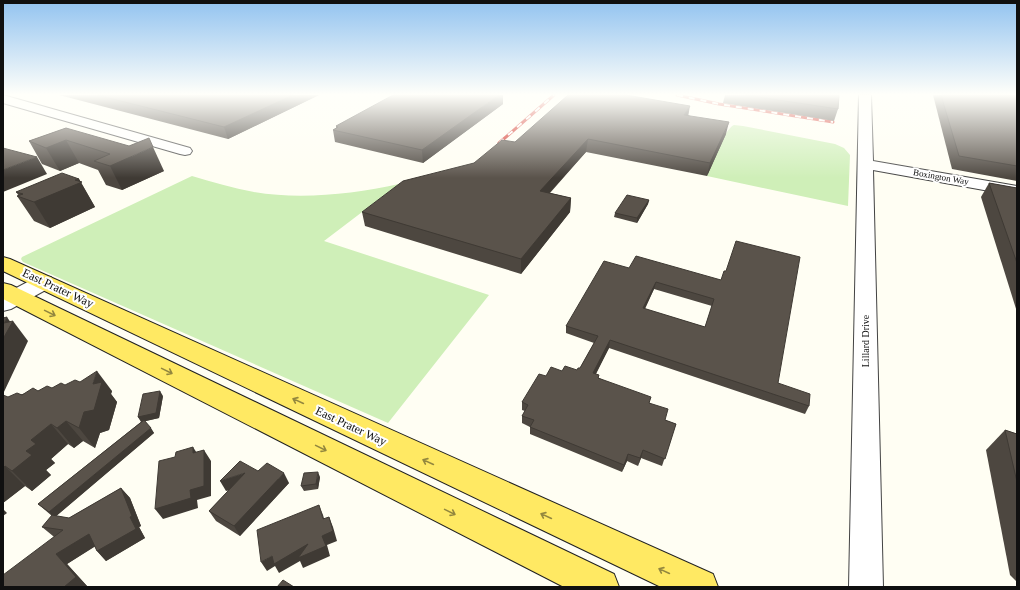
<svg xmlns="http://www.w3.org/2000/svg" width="1020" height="590" font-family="'Times New Roman',serif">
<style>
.green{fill:#cfefb8}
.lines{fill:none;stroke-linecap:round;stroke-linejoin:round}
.minor-casing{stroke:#434343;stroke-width:2}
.major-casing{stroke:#212121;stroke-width:2}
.minor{fill:#fff;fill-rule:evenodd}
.major{fill:#ffe963;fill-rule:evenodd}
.rail-casing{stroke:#d02218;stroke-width:3}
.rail{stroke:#fff;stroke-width:2;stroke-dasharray:6;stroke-linecap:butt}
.wall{fill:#4d4740;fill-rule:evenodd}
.shaded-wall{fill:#3f3a34}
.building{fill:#5a534b;stroke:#3f3a34;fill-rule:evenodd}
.oneway{stroke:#93873e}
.labels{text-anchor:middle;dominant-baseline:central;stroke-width:4;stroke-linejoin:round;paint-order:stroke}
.far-street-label{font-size:9px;fill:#101010;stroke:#fff}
.street-label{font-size:10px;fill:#101010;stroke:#fff}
.near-street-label{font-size:12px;fill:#101010;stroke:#fff}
</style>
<rect width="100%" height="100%" fill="#fffef3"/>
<g class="green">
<path d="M734,125L743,126L835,144L844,148L850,155L848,206L707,176C712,165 724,129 734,125Z"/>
<path d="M192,176C212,182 233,188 254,192C301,200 353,194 399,184L324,241L489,295L388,423L23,262L21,259L22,257Z"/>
</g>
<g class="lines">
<g class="minor-casing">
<g id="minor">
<path d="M3,95L190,148L192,151L190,154L185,155L180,154L3,103Z"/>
<path d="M859,95H871L873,161L1017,186V196L873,170L883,587H849Z"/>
<path d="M44,276L51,277L54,282L51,287L11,309L3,311V295L37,277Z"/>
</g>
</g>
<g class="major-casing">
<g id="major">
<path d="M3,257L10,259L713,574L718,587H661L3,271Z"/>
<path d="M3,283L11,285L614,574L619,587H564L3,299Z"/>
</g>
</g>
<use href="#minor" class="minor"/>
<use href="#major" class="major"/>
<g class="rail-casing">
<g id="rail">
<path d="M677,95L719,104L833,122"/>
<path d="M499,143L554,95"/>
</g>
</g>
<use href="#rail" class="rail"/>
</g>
<g class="wall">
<path d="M59,95H319L228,139Z"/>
<path d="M725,95H839L838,109L834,121L723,103Z"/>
<path d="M933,95H1017V181L952,169Z"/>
<path d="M503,104L423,163L335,142L333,130L336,128V126Z"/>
<path d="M688,115L726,134L707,176L586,152L550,193L571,198L570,212L521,274L365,226L362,212L474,163L515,142Z"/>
<path d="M66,128L164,171L122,190L106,185L98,170L79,163L60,171L42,164L29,141Z"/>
<path d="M79,179L95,207L50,228L34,221L17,196H19L16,192Z"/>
<path d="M989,183L1017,188V312L981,197Z"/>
<path d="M649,200L648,204L637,223L614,217L615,213Z"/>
<path d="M629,268L721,280L778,383L809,406L805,414L609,348L596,374L599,378L650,403L665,420L676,424L662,466L641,458L638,466L627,461L622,472L530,434V427L522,423V416L525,411L522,410V402L546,376L562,371L577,370L580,368L594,343L566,333V326ZM654,289L712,306L705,327L645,309Z"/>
<path d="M80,382L112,391L111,394L117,402L109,430L100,433L95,448L83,441L74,448L68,444L51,459L55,463L46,470L51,475L32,491L25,486L3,503L8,397Z"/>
<path d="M163,396L159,418L145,421L154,433L56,516L69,518L121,488L130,498L141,526L139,527L145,538L106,561L97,551L95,546L67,564L87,586L3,587L54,537L53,536L42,527L52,516L38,504L141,422L138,417Z"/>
<path d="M1005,430L1017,434V582L1010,575L986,450Z"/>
<path d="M258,471L289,483L240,536L216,521L209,511L229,490L226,491Z"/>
<path d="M320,477L318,489L304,491L301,486Z"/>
</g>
<g class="shaded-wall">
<path d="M293,95H319L228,139L224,127Z"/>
<path d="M499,95H503V104L423,163L422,150Z"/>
<path d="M690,106L688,117L684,115Z"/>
<path d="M729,122L726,134L707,176L710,163Z"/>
<path d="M588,139L586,152L539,204L540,191Z"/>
<path d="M66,140L79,163L60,171L46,148Z"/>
<path d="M153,147L164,171L122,190L110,166Z"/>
<path d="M37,157L47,174L3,192V170Z"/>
<path d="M79,179L95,207L50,228L34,202Z"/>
<path d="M571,198L570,212L521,274V259Z"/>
<path d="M649,200L648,204L637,223V218Z"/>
<path d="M656,282L654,289L641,316L643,308Z"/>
<path d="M7,317L11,323L13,321L28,341L3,394V339L4,323Z"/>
<path d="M610,340L609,348L592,381L593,373Z"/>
<path d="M97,371L112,391L111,394L117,402L109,430L100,433L95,448L79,428Z"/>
<path d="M160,391L163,396L159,418L142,422L138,417Z"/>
<path d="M66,421L83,441L74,448L57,428Z"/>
<path d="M51,424L68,444L51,459L55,463L46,470L51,475L32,491L12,471L31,440Z"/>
<path d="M151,428L154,433L54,518L49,512Z"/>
<path d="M193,447L200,458L193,453Z"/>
<path d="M204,450L211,461V496L197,500L198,508L163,519L155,509L190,490Z"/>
<path d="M643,450L641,458L638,466L640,458Z"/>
<path d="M628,454L627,461L622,472L624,465Z"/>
<path d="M5,466L25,486L3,503V468Z"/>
<path d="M318,472L320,477L318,489L316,484Z"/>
<path d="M245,473L250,484L226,491L220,481Z"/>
<path d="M284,473L289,483L240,536L234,526Z"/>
<path d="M121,488L130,498L141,526L139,527L145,538L106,561L97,551L130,517Z"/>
<path d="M319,505L323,515L327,529L323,519Z"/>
<path d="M3,509L7,513L3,516Z"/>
<path d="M329,517L333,527L337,541L327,545L330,556L303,568L300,561L279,573L275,566L267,571L261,562L272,556L322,536Z"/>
<path d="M89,534L99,544L67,564L87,586L86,587H64L56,554Z"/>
</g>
<g class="building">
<path d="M97,95H293L224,127Z"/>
<path d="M393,95H499L422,150L333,130L338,127L336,126Z"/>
<path d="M568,95H626L690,106L684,115L729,122L710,163L588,139L540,191L571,198L521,259L362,212L403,181L474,163L502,140L515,142Z"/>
<path d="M745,95H839L838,109Z"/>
<path d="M941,95H1017V166L959,156Z"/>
<path d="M66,128L129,146L149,138L153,147L110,166L94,161L110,154L66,140L46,148L29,141Z"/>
<path d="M3,148L37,157L3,170Z"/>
<path d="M62,173L79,179L75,180L82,182L34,202L17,196L23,194L16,192Z"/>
<path d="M989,183L1017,188V263Z"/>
<path d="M627,195L649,200L637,218L615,213Z"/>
<path d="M736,241L800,257L778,383L810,394L809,406L610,340L593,373L599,375L598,378L651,397L649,403L668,409L665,420L676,424L665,459L643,450L640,458L628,454L624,465L530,427L534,420L522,416L528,405L522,402L539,374L546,376L551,367L562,371L565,366L577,370L578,368H580L598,336L566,326L604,261L629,268L636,256L721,280L724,271H726ZM656,282L714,299L705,327L643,308Z"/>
<path d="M7,317L4,323L13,321L3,339V318Z"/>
<path d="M97,371L93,384L102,382L94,410L84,412L79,428L66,421L57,428L51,424L31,440L36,444L26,451L32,455L12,471L5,466L3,468V395L8,397L17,393L22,395L33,388L38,391L47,386L52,388L61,383L65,385L75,380L80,382Z"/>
<path d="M160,391L156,413L138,417L143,394Z"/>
<path d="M144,420L151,428L49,512L38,504Z"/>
<path d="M1005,430L1017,434V482Z"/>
<path d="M193,447V453L204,450V486L190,490L191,498L155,509L159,461L175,457L176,452Z"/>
<path d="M240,461L258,471L267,463L284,473L234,526L209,511L245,473L220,481Z"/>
<path d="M318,472L316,484L301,486L304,473Z"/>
<path d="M121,488L132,516L130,517L136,529L97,551L89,534L56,554L76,577L64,587H3V575L63,530L42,527L52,515L69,518Z"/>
<path d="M319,505L323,519L329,517L333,531L322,536L326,546L298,558L308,544L274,564L272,556L261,562L257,530Z"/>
<path d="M283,580L294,587H277Z"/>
</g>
<defs><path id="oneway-shaft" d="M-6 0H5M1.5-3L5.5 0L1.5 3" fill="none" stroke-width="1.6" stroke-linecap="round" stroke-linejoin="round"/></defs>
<g class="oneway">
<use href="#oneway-shaft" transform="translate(50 313) rotate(26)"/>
<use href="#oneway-shaft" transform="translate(167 371) rotate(26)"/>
<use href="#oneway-shaft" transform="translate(298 401) rotate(-155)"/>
<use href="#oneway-shaft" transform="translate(321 448) rotate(26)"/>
<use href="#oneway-shaft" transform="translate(428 462) rotate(-155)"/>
<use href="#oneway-shaft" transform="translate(450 512) rotate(26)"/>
<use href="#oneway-shaft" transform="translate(546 516) rotate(-155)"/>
<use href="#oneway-shaft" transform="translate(664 571) rotate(-155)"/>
</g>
<linearGradient id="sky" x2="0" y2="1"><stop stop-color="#92c3f0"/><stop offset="0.53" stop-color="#fffffa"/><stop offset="1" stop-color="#fffffa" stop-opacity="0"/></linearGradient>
<rect width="1020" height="178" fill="url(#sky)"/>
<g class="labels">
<g class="far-street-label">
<text transform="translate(941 177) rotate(10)">Boxington Way</text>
</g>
<g class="street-label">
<text transform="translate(865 341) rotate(-90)">Lillard Drive</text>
</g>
<g class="near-street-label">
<text transform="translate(58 288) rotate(25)">East Prater Way</text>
<text transform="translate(351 426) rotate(25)">East Prater Way</text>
</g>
</g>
<rect width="1020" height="590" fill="none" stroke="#101010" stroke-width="8"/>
</svg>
